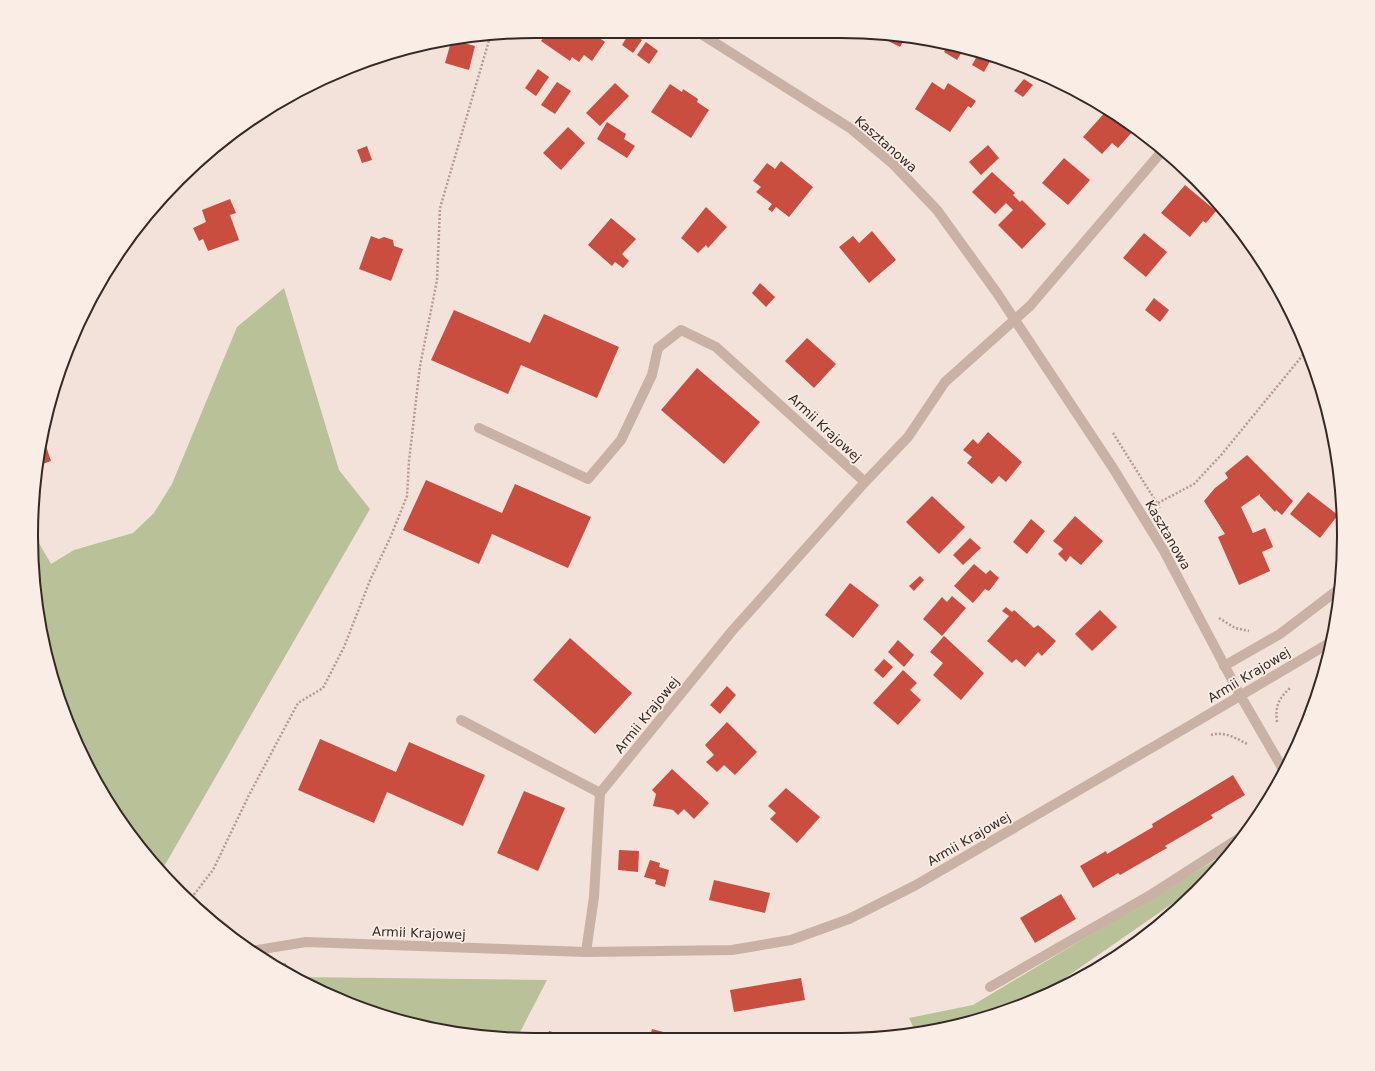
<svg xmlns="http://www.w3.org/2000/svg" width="1375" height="1071" font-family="'DejaVu Sans',sans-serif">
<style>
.green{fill:#b9c199}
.building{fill:#c94e40}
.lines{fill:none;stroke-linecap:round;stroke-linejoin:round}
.path{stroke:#b69a8f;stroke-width:2.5;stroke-dasharray:2 2;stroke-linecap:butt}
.minor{stroke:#cab1a5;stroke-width:10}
.labels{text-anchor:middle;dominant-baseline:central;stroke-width:3.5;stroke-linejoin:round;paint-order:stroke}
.street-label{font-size:13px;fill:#352926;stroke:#f9ede5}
.rim{fill:none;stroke:#352926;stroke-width:2}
</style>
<rect width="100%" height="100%" fill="#f2e2d9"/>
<g class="green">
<path d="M284,288L339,470L370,509L162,870L99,788L48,666L32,531L51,564L74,550L133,533L154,513L172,484L237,327Z"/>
<path d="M1234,849L1202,883L1039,996L1001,1013L915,1031L909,1018L973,1005Z"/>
<path d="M297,977L547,980L517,1038L437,1030L343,1002Z"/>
</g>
<g class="building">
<path d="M548,31H590L605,42L592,61L584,55L579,62L572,57L570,61L541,41Z"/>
<path d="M630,32L642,40L633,53L622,45Z"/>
<path d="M871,32H872L905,38L900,47Z"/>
<path d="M456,41L475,46L469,70L445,63L451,42Z"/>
<path d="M646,42L658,51L649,64L637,55Z"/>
<path d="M936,45L963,50L957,60L944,52L945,50Z"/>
<path d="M964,51V50L993,56L984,72L972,65L976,58Z"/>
<path d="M538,69L549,77L536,96L525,88Z"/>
<path d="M1024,79L1033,85L1023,97L1014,91Z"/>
<path d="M557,82L571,91L555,114L541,105Z"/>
<path d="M932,82L944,90L948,83L976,101L971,108L968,106L950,132L915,109Z"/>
<path d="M615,83L629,96L600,126L586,113Z"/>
<path d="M670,84L682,92L683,89L698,99L697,102L709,110L691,138L651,112Z"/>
<path d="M1108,109L1133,131L1118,148L1112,143L1102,154L1083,137Z"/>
<path d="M607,122L626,134L624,139L635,146L627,158L597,139Z"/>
<path d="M568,127L585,143L561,170L543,153Z"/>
<path d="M988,145L999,158L981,175L969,162Z"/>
<path d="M367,146L372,160L362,163L357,150Z"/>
<path d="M1064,158L1090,180L1068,205L1042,183Z"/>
<path d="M781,161L813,187L789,217L776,207L772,212L768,209L772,204L756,192L761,187L753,181L767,163L775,169Z"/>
<path d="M992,172L1015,193L1013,195L1020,202L1022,200L1046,224L1022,249L998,225L1013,210L1006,203L995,214L972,192Z"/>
<path d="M1185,185L1216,211L1206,223L1203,221L1190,237L1161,213Z"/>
<path d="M230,199L236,213L230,215L239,240L208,251L203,239L199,241L193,228L206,222L202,210Z"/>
<path d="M706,207L727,227L708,248L706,245L698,253L681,238Z"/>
<path d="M611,218L636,239L622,254L629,261L623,268L615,262L612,266L588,245Z"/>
<path d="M872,231L896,260L869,283L839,247L853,236L859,243Z"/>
<path d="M1144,233L1167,252L1146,277L1123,258Z"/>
<path d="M371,236L379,239L384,237L393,240L394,246L403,249L391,281L359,269Z"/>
<path d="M760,283L775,297L766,307L752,293Z"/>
<path d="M1154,298L1169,310L1160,322L1145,310Z"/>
<path d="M454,310L530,343L544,314L619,347L597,398L521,365L508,394L431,360Z"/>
<path d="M807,338L836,364L814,388L785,361Z"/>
<path d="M697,368L760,422L724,464L661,410Z"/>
<path d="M988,432L1022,462L1006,482L999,476L992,484L967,463L972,457L963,450L973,439L978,444Z"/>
<path d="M44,440L51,461L40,465L41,462Z"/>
<path d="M1247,455L1293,501L1282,515L1276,510L1275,512L1260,496V494L1241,507L1253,533L1265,528L1273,547L1262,552L1270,571L1239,585L1218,537L1225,534L1204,501L1215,488L1228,478L1225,473Z"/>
<path d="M426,480L502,513L515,484L591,517L568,568L492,534L479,564L403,530Z"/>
<path d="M1308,492L1338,515L1320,538L1290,514Z"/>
<path d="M932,496L965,527L939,554L906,522Z"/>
<path d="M1075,516L1103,541L1081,565L1070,556L1066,562L1058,554L1063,549L1053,541Z"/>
<path d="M1031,519L1045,531L1027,554L1013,542Z"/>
<path d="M970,538L981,548L963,565L953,555Z"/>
<path d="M974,564L986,574L990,570L999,578L989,591L985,589L973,603L954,586Z"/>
<path d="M920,576L924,580L914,591L909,586Z"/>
<path d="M850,583L879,605L853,638L825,615Z"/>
<path d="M952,596L966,608L942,636L923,619L942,597L947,602Z"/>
<path d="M1006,607L1012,612L1014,610L1034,628L1038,625L1056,641L1042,656L1038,652L1025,667L1016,659L1012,663L987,641L1009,616L1002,611Z"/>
<path d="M1100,610L1117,627L1092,651L1075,634Z"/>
<path d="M944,636L984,673L961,700L933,675L943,663L930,652Z"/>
<path d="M570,638L632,693L595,734L533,680Z"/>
<path d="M898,640L914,655L904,667L888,652Z"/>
<path d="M884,659L893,667L883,678L874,670Z"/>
<path d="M903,670L917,683L910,690L921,700L898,725L873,703Z"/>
<path d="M727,686L736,695L720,714L710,705Z"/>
<path d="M727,722L757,752L735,775L724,765L717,772L706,762L714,755L705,745Z"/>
<path d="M320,739L396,772L409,742L485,775L463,826L387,792L374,823L298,790Z"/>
<path d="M672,769L709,803L694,819L684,809L678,815L673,810L653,806L656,794L652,790Z"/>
<path d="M1233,775L1245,795L1211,815L1213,818L1165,846L1167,848L1120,875L1118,873L1093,888L1080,866L1106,851L1107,854L1153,827L1152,824Z"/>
<path d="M786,788L820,817L797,843L770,819L776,813L768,806Z"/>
<path d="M524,791L565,808L538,871L497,853Z"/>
<path d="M619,850L639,851L638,872L618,870Z"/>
<path d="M650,860L660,863L659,867L669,870L665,887L655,884L656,880L644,877Z"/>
<path d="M714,880L770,893L765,913L709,900Z"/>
<path d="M1061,894L1076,919L1035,943L1020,918Z"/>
<path d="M801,978L805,1000L734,1012L730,990Z"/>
<path d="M652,1029L690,1039H689L649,1040Z"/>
<path d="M549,1031L571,1037V1040H547Z"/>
</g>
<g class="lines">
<g class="path">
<path d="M1113,433L1160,508"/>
<path d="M1158,503L1194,484L1222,454L1307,350"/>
<path d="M1219,618L1235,628L1249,631"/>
<path d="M1320,671L1326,667"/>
<path d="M1277,722C1275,707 1278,699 1290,688"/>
<path d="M1211,735C1224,731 1236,738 1247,744"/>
<path d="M189,901L213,870L249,795L298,703L323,688L344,647L371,578L391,536L407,496L409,461L420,366L437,280L440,208L490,37"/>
<path d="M277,967L286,964"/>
</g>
<g class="minor">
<path d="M698,32L850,128L893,164L937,210L997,293L1113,468L1164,551L1240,695L1284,771"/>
<path d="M479,428L588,479L621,440L652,375L658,348L681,330L716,347L865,482"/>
<path d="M1224,666L1280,634L1339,589"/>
<path d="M461,720L600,793"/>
<path d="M251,951L306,942L586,952L732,950L791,940L849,919L916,885L1189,726L1331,642"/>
<path d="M586,952L594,897L600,793L732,631L865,482L908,437L945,382L1030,306L1163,150"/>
<path d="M990,987L1152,894L1244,835"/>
</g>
</g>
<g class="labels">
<g class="street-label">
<text transform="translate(886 144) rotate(41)">Kasztanowa</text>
<text transform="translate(825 428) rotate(43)">Armii Krajowej</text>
<text transform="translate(1168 535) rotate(60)">Kasztanowa</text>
<text transform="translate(1249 675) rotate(-31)">Armii Krajowej</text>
<text transform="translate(647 715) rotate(-51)">Armii Krajowej</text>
<text transform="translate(969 839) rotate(-30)">Armii Krajowej</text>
<text transform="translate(419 933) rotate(2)">Armii Krajowej</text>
</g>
</g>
<path d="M0 0H1375V1071H0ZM535 38H840A497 497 0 0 1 1337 535V536A497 497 0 0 1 840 1033H535A497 497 0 0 1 38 536V535A497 497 0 0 1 535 38Z" fill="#f9ede5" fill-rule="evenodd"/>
<path class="rim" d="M535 38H840A497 497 0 0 1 1337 535V536A497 497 0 0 1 840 1033H535A497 497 0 0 1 38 536V535A497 497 0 0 1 535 38Z"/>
</svg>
